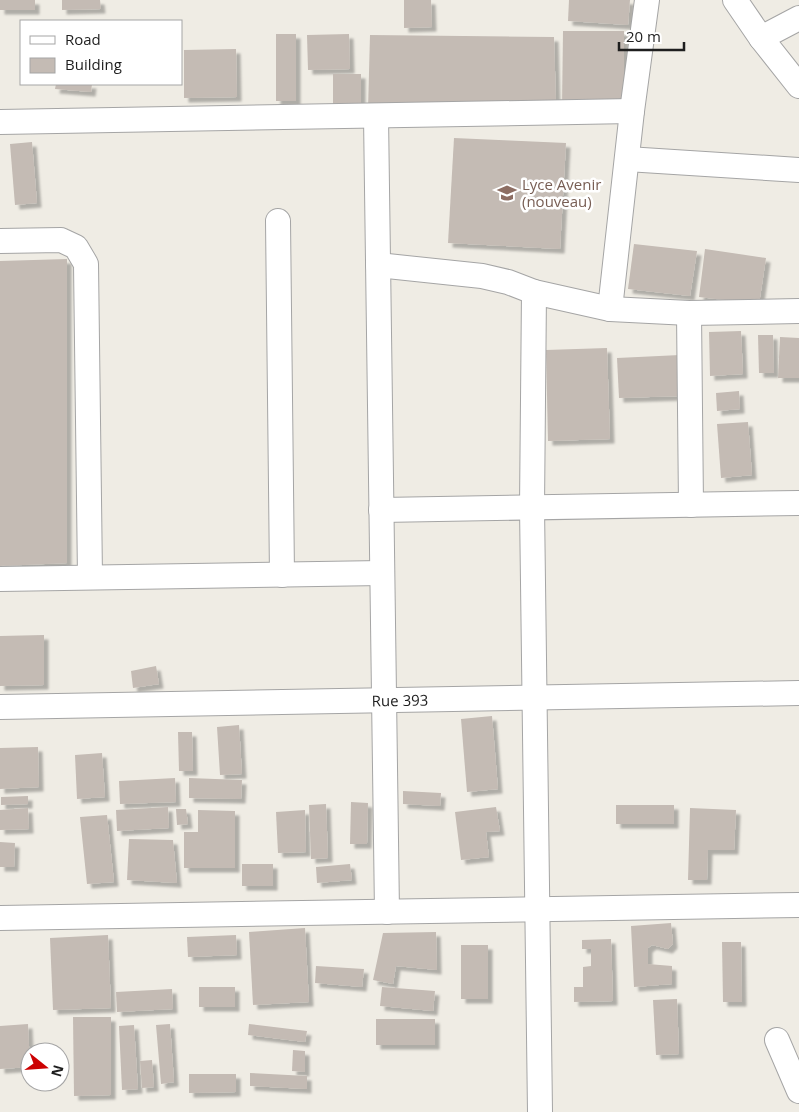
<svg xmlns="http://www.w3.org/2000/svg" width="799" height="1112" font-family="'Open Sans',sans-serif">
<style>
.building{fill:#c4bbb4;filter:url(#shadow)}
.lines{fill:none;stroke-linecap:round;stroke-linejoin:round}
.minor-casing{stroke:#a5a5a5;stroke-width:26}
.minor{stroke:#fff;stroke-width:24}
.labels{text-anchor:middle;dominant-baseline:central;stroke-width:5;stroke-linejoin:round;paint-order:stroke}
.education-label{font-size:15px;fill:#785e54;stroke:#fff;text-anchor:start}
.street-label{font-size:15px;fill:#1e1e1e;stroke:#fff}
</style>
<defs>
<filter id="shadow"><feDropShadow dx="4.5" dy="4.5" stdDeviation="1" flood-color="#0004"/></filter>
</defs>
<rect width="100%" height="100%" fill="#efece4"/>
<g class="building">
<rect x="0" y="0" width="35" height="10"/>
<path d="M62,0H100L101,9L62,10Z"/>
<path d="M404,0H431L432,27L404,28Z"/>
<path d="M569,0H630L628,25L568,21Z"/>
<path d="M563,31H624V106H562Z"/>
<rect x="276" y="34" width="20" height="67"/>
<path d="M349,34L350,69L308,70L307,35Z"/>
<path d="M370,35L554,37L556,104L368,110Z"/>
<path d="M236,49L237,97L184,98V50Z"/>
<rect x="333" y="74" width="28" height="34"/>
<path d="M56,84H92L91,92L55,89Z"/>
<path d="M454,138L566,143L560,249L448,243Z"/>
<path d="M32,142L37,203L15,205L10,144Z"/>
<path d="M634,244L697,251L690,296L628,289Z"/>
<path d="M705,249L766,258L759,304L699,297Z"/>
<path d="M67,259V563L0,566V261Z"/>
<path d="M741,331L743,374L710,376L709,332Z"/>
<path d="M758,335H773L774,373H759Z"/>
<path d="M780,337L799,338V378H778Z"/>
<path d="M607,348L610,439L548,441L546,350Z"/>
<path d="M680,355L681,396L619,398L617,358Z"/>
<path d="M739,391L740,409L717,411L716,393Z"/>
<path d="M748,422L752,475L721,478L717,424Z"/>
<path d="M44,635V685L0,686V636Z"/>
<path d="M156,666L159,684L133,688L131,671Z"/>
<path d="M492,716L498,789L467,792L461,719Z"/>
<path d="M239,725L242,774L220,775L217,727Z"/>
<path d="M178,732H192L193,771H179Z"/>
<path d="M38,747L39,787L0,789V748Z"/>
<path d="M102,753L105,797L77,799L75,755Z"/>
<path d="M175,778L176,802L120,804L119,781Z"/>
<path d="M189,778L242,780L241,799L189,798Z"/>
<path d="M403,791L441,793L440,806L403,804Z"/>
<path d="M28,796V804L1,805V797Z"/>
<path d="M351,802L368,803L367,844H350Z"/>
<path d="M326,804L328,858L311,859L309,805Z"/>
<rect x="616" y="805" width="58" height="19"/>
<path d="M168,807L169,828L117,831L116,810Z"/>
<path d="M496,807L500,831L486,832L489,857L461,860L455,812Z"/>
<path d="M28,808L29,829L0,830V810Z"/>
<path d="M690,808L736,810L734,850H708L707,880H688Z"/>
<path d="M176,809H186L188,824L177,825Z"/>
<path d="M198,810L235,811V868H184V832H198Z"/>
<path d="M305,810L306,852L278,853L276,812Z"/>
<path d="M107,815L114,882L87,884L80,817Z"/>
<path d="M129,839L173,840L177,883L127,880Z"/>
<path d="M0,842L15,843L14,867H0Z"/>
<rect x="242" y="864" width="31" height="22"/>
<path d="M350,864L352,880L317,883L316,867Z"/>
<path d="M671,923L673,944L668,949L652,945L648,948V964L672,966V984L634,987L631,926Z"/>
<path d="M305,928L309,1002L253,1005L249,932Z"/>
<path d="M436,932L437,970L396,966L393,984L373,980L383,933Z"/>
<path d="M108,935L111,1008L53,1010L50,938Z"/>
<path d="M236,935L237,955L188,957L187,937Z"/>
<path d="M611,939L613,1001L574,1002V987H583V967L591,966V949H582V940Z"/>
<path d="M722,942H741L742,1002H723Z"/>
<rect x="461" y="945" width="27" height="54"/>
<path d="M316,966L364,969L362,987L315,983Z"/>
<rect x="199" y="987" width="36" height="20"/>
<path d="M382,987L435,991L433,1011L380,1006Z"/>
<path d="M172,989L173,1009L117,1012L116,992Z"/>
<path d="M677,999L679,1054L656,1055L653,1000Z"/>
<path d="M73,1017H111V1095L74,1096Z"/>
<rect x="376" y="1019" width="59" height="26"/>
<path d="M28,1024L30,1067L0,1069V1026Z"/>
<path d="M170,1024L174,1082L161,1084L156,1025Z"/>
<path d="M249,1024L307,1031L305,1042L248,1035Z"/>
<path d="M134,1025L138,1089L122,1090L119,1026Z"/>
<path d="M293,1050L305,1051V1072L292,1071Z"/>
<path d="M152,1060L154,1087L142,1088L140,1061Z"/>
<path d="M250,1073L307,1076V1089L250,1086Z"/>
<path d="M189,1074H236V1092L189,1093Z"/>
</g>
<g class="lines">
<g class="minor-casing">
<g id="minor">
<path d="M735,0L761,38L799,86"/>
<path d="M761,38L799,18"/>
<path d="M376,116L387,912"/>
<path d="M0,122L632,111"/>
<path d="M627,159L799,170"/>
<path d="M278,221L282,575"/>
<path d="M0,241L61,240L76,247L86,264L90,577"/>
<path d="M378,265L482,276L508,282L534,292L532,507L540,1112"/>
<path d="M534,292L610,309L689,313L799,311"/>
<path d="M610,309L632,111L647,0"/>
<path d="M689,313L691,505"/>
<path d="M381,510L799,503"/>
<path d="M0,579L382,573"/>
<path d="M0,707L799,693"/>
<path d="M0,918L799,905"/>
<path d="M777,1040L799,1091"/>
</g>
</g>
<use href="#minor" class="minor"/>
</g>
<defs>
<g id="school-bare" transform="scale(1.5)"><path d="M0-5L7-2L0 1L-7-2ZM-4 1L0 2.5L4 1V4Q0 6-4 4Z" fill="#8d6e63" stroke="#fff" stroke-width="2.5" paint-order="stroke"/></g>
</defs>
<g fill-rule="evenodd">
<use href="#school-bare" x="507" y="193"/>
</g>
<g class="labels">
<g class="education-label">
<text x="522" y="184">Lyce Avenir<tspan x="522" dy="17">(nouveau)</tspan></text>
</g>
<g class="street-label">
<text transform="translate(400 700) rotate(-1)">Rue 393</text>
</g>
</g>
<rect x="20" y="20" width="162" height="65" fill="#ffffff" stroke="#a5a5a5"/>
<rect x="30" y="36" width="25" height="8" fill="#ffffff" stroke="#a5a5a5"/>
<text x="65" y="45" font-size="15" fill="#1e1e1e">Road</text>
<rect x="30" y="58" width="25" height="15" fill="#c4bbb4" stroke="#a5a5a5"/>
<text x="65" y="70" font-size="15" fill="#1e1e1e">Building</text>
<g transform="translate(45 1067) rotate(107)"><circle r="24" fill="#ffffff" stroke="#a5a5a5"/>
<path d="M0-4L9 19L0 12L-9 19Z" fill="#cc0102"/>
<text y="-8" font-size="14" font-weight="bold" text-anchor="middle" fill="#1e1e1e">N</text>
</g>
<path d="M619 42v8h65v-8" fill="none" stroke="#1e1e1e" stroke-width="2.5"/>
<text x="626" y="42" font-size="15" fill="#1e1e1e" stroke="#ffffff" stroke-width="4" paint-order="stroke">20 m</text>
</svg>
